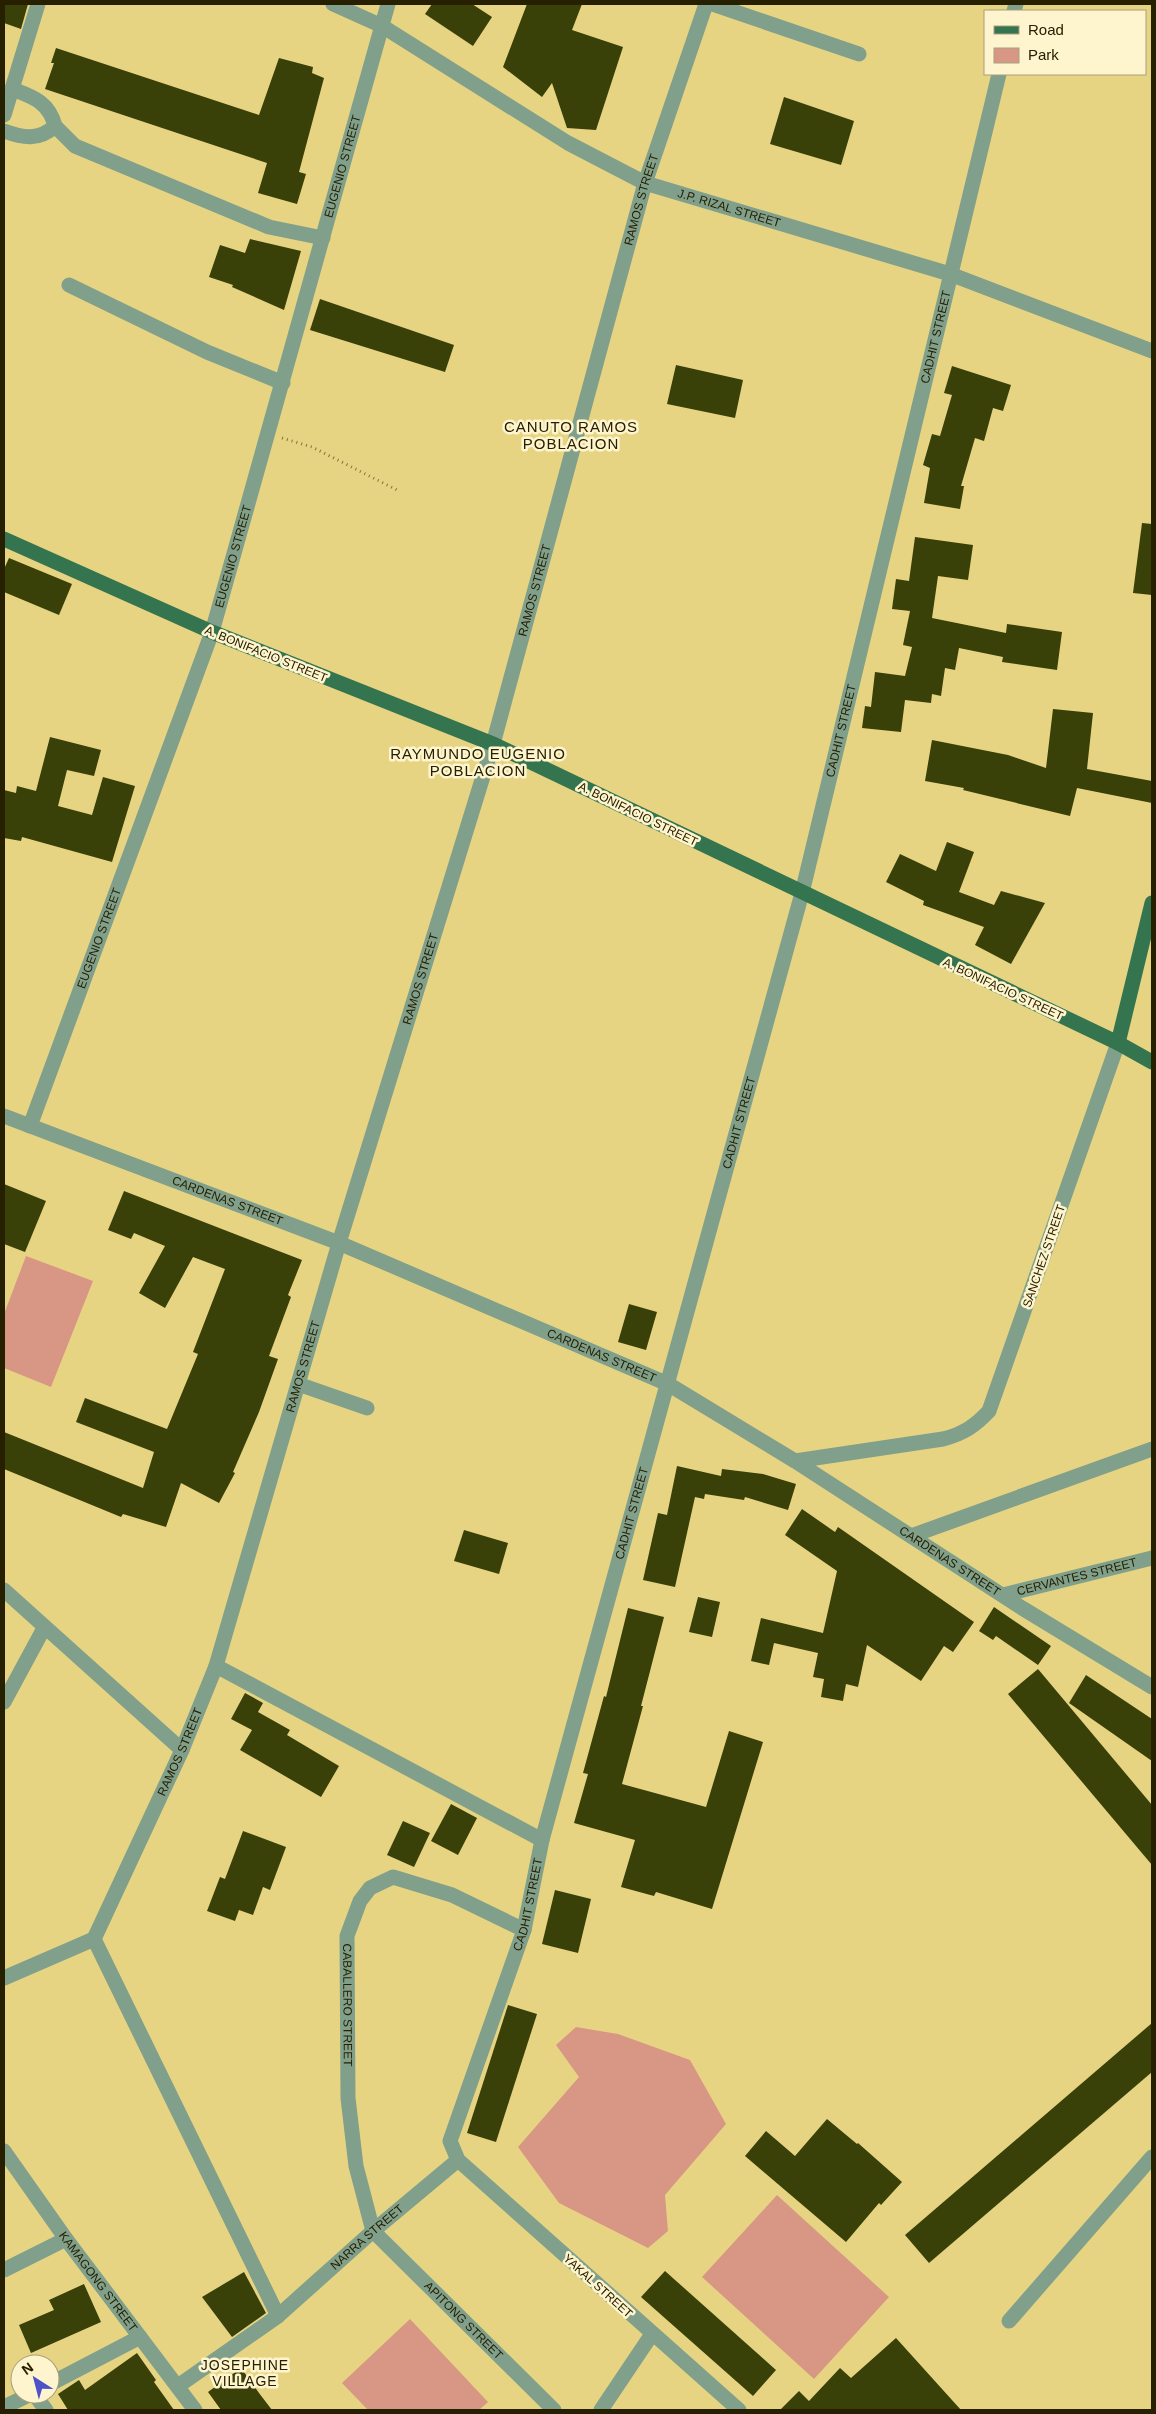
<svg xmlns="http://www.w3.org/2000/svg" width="1156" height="2414" font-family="Helvetica,sans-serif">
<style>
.green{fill:#d89785}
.building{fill:#394008}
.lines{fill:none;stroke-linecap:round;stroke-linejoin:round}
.path{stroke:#82763e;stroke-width:3;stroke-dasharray:1 4;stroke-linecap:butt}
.minor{stroke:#80a08b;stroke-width:15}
.major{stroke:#34744f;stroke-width:15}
.labels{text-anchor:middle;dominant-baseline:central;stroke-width:5;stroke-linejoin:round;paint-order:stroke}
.street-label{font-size:12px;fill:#272000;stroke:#fef5ce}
.neighbourhood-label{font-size:14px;letter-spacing:1px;fill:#272000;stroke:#fef5ce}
.quarter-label{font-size:15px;letter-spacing:1px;fill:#272000;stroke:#fef5ce}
</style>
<rect width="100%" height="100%" fill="#e7d483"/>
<g class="green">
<path d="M26,1256L93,1281L51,1387L4,1368V1314Z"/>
<path d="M576,2027L618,2034L690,2060L726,2124L665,2195L668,2231L648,2248L559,2203L518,2147L579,2077L556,2045Z"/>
<path d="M777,2195L889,2297L814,2379L702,2277Z"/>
<path d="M410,2319L488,2402L479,2410H368L342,2383Z"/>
</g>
<g class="building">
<path d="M4,4H28L21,29L4,23Z"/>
<path d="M432,4H472L492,17L473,46L425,14Z"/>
<path d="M527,4H582L572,30L623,47L596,130L567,128L552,83L542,97L503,67Z"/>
<path d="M56,48L259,115L279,58L313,67L312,73L324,78L299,172L306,174L297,204L258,193L267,163L45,89L54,63H51Z"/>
<path d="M784,97L854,121L841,165L770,144Z"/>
<path d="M250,239L301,251L284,310L232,287L233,285L209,277L220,245L245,253Z"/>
<path d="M320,299L454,345L445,372L310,330Z"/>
<path d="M676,365L743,380L735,418L667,404Z"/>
<path d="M952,366L1011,385L1003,411L993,408L984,441L975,438L961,486H964L960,509L924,503L930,468L923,465L932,434L940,436L952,395L944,393Z"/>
<path d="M1142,523L1152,524V595L1133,593Z"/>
<path d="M915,537L973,545L968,580L938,576L932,618L1006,633L1007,624L1062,632L1057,670L1002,662L1003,657L959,648L955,670L945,668L941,696L932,694L931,703L905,700L901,732L862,728L865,706L871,707L875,672L905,676L912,647L903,645L910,611L892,609L896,579L909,581Z"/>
<path d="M9,558L72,584L59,615L4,592V569Z"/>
<path d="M1053,709L1093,713L1087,769L1152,781V803L1077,788L1070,816L963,790L964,788L925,781L932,740L1008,755L1046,768Z"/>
<path d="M50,737L101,750L94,776L67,770L58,806L92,815L103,777L135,786L112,862L22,837L21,841L4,838V790L16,793L17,786L36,791Z"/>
<path d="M947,842L974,852L959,892L994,905L1001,891L1045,903L1011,964L975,945L984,927L923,905L924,901L886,882L900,854L936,871Z"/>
<path d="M4,1184L46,1201L25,1252L4,1244Z"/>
<path d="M124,1191L302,1260L288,1295L291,1297L269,1356L278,1359L259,1412L233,1472L235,1473L219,1503L181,1483L166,1527L123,1514L121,1517L4,1469V1432L143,1488L154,1452L76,1422L85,1398L167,1429L198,1354L193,1352L225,1269L193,1257L165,1308L139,1293L165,1246L134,1233L131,1239L108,1230Z"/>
<path d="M629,1304L657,1312L646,1350L618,1342Z"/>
<path d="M677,1466L721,1476L722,1469L763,1474L796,1484L788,1510L745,1497L744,1500L705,1494L704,1499L695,1497L675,1587L643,1580L658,1513L667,1515Z"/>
<path d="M802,1509L835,1532L838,1527L974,1622L953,1652L944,1646L921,1681L867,1645L858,1687L846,1684L843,1701L821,1697L824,1679L813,1677L818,1653L774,1643L769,1665L751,1661L761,1618L823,1633L837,1571L785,1535Z"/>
<path d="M464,1530L508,1543L499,1574L454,1561Z"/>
<path d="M698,1597L720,1602L712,1637L689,1632Z"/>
<path d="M994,1607L1051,1646L1038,1665L996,1636L993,1640L979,1631Z"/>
<path d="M628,1608L664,1617L641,1706H643L622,1784L706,1807L729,1731L763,1742L712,1909L656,1892L654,1896L621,1887L635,1840L574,1823L588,1774L583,1773L604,1696L606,1697Z"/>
<path d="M1038,1669L1152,1805V1865L1008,1694Z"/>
<path d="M1086,1675L1152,1719V1761L1069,1703Z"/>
<path d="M245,1693L263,1703L258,1712L290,1730L287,1735L339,1766L321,1797L240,1750L252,1730L231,1719Z"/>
<path d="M451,1804L477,1818L458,1855L431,1841Z"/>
<path d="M403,1821L430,1833L414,1867L387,1855Z"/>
<path d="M243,1831L286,1847L270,1890L263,1887L253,1915L239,1910L235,1921L207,1911L220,1877L225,1879Z"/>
<path d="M555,1890L591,1899L578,1953L542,1944Z"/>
<path d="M508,2005L537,2014L496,2142L467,2133Z"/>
<path d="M1152,2023V2072L929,2263L905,2235Z"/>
<path d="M827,2119L857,2144L858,2143L902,2182L881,2205L879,2203L846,2242L745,2156L766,2131L795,2156Z"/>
<path d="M665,2271L776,2370L753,2396L641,2297Z"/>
<path d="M244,2272L266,2313L232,2337L202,2297Z"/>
<path d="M84,2284L101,2322L31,2353L19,2325L54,2310L49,2300Z"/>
<path d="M896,2338L961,2410H780L799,2391L809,2401L840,2368L851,2378Z"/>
<path d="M137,2353L156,2380L154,2382L174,2410H68L58,2394L79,2380L85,2390Z"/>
<path d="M241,2368L259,2393L272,2410H221L208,2392Z"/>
</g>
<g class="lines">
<path class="path" d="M282,438L312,447L397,490"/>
<g class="minor">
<path id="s1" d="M333,4L382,26L568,143L645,183L950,274L1152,351"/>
<path d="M712,4L859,54"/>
<path d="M1014,11L1016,4"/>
<path d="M4,115L38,4"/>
<path d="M55,126L75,146L269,227L323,238"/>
<path d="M4,131C23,138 39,141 55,126C49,102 33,97 12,89"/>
<path d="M69,285L207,352L283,383"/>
<path id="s2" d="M4,1116L339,1243L668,1384L795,1461L1022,1608L1152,1687"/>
<path id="s3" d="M30,1126L212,632L388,4"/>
<path d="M298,1384L367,1408"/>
<path d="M795,1461L943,1439C963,1434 975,1426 989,1411L1118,1043"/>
<path d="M911,1536L1152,1449"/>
<path d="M4,1590L182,1750"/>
<path id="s4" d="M1003,1595L1152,1558"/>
<path d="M216,1666L542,1840"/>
<path d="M4,1702L44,1628"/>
<path id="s5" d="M524,1930L452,1895L393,1877L370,1888L360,1901L347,1936L348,2098L356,2166L373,2231L554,2410"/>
<path id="s6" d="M94,1939L182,1750L216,1666L339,1243L493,744L645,183L706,4"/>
<path d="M94,1939L278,2316"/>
<path d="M4,1978L94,1939"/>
<path id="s7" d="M4,2151L66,2239L195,2410"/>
<path d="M4,2270L66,2239"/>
<path d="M1009,2321L1152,2157"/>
<path d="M50,2384L140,2337"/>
<path id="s8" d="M178,2386L278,2316L373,2231L458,2160"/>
<path d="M34,2394L46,2410"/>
<path d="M4,2407L31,2394"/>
<path d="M601,2410L652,2334"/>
<path id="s9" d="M739,2410L458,2160L450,2141L524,1930L542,1840L802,893L999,74"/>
</g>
<g class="major">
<path d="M4,539L212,632L493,744L1118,1043L1152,1062"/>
<path d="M1118,1043L1152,903"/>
</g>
</g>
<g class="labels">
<g class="street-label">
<text stroke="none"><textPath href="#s3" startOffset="1010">EUGENIO STREET</textPath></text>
<text stroke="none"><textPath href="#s6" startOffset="1826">RAMOS STREET</textPath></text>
<text stroke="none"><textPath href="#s1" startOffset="448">J.P. RIZAL STREET</textPath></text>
<text stroke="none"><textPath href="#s9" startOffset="2266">CADHIT STREET</textPath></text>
<text stroke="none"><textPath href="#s3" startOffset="605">EUGENIO STREET</textPath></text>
<text stroke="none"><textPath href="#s6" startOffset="1421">RAMOS STREET</textPath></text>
<text transform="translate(266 654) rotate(22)">A. BONIFACIO STREET</text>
<text stroke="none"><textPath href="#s9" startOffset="1861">CADHIT STREET</textPath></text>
<text transform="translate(638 814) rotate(26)">A. BONIFACIO STREET</text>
<text stroke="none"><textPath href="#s3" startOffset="200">EUGENIO STREET</textPath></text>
<text stroke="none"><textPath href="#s6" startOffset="1016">RAMOS STREET</textPath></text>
<text transform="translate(1003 989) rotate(25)">A. BONIFACIO STREET</text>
<text stroke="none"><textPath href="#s9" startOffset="1456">CADHIT STREET</textPath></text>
<text stroke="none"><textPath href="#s2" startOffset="239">CARDENAS STREET</textPath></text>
<text transform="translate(1044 1256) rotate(-71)">SANCHEZ STREET</text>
<text stroke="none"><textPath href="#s2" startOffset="644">CARDENAS STREET</textPath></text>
<text stroke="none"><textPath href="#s6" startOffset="611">RAMOS STREET</textPath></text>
<text stroke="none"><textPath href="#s9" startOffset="1051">CADHIT STREET</textPath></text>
<text stroke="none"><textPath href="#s2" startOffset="1049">CARDENAS STREET</textPath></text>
<text stroke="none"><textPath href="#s4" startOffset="76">CERVANTES STREET</textPath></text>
<text stroke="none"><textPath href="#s6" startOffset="206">RAMOS STREET</textPath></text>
<text stroke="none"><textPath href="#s9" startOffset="646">CADHIT STREET</textPath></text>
<text stroke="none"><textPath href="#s5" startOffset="290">CABALLERO STREET</textPath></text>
<text stroke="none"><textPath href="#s8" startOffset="241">NARRA STREET</textPath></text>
<text stroke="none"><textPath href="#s7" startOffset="161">KAMAGONG STREET</textPath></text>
<text transform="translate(598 2286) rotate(42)">YAKAL STREET</text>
<text stroke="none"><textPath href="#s5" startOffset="646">APITONG STREET</textPath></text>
</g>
<g class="neighbourhood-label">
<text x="245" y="2365">JOSEPHINE<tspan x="245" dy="16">VILLAGE</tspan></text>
</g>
<g class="quarter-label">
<text x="571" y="426">CANUTO RAMOS<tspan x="571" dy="17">POBLACION</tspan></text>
<text x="478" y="753">RAYMUNDO EUGENIO<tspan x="478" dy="17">POBLACION</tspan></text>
</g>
</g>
<rect width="1156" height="2414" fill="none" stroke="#272000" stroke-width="10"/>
<rect x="984" y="10" width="162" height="65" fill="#fef5ce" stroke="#a8a07c"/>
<rect x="994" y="26" width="25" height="8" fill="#34744f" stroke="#a8a07c"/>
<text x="1028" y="35" font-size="15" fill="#272000">Road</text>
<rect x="994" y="48" width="25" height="15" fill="#d89785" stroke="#a8a07c"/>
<text x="1028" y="60" font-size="15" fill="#272000">Park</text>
<g transform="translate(35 2379) rotate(324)"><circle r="24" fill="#fef5ce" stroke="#a8a07c"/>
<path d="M0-4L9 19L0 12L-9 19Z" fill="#4d52c8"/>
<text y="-8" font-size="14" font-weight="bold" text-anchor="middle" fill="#272000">N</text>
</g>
</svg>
